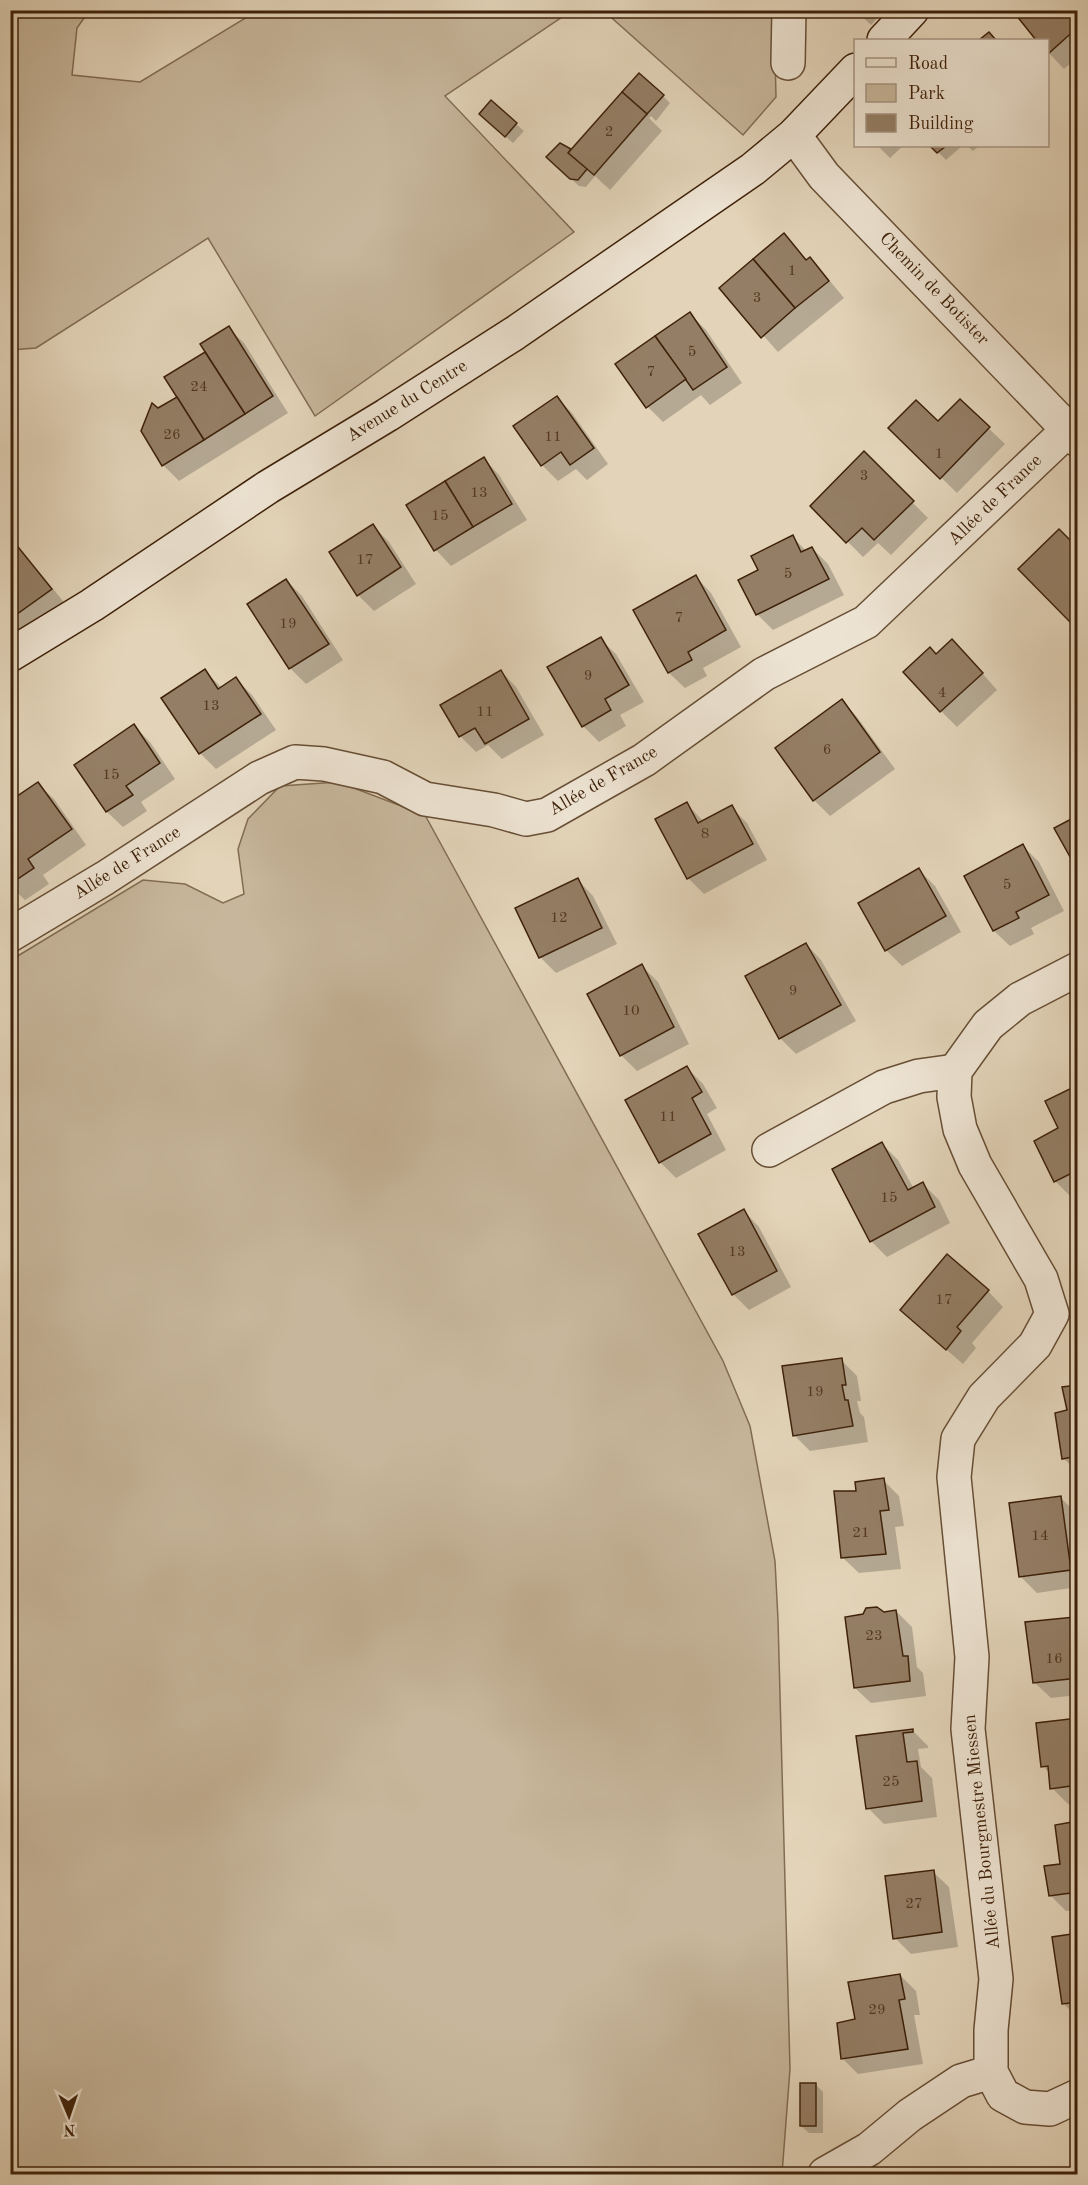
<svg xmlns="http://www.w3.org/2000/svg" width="1088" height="2185" font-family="'Old Standard TT',serif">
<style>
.green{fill:#c7b69b;stroke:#826c52;stroke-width:1.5}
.shadow{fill:#0003}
.building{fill:#947e65;stroke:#3e2109;stroke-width:1.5}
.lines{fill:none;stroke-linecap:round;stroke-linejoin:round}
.street-casing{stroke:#674e35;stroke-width:36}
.secondary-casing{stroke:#3e2109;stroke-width:36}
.street{stroke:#ede3d2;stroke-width:33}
.secondary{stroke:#ede3d2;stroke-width:33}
.labels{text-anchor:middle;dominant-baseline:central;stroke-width:4.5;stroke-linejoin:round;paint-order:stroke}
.number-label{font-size:15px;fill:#543820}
.street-label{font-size:18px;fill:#3e2109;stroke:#ede3d2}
</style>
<rect width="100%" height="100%" fill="#e3d4b9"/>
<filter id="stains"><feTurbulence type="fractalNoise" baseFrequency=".00333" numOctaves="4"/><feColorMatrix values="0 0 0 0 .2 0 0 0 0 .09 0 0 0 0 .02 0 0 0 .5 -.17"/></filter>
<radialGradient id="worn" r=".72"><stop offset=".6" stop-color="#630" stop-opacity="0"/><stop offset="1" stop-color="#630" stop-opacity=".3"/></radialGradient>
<g class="green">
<path d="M11,10L89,11L77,28L72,75L140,82L257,11H571L445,96L574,232L315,416L208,238L36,348L11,350Z"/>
<path d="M604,11H774L776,97L743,135Z"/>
<path d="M338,782L425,815L723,1361L750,1426L775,1561L778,1620L790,2069L782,2174H11V960L143,880L185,884L223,903L244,894L238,849L248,819L280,786Z"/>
</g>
<g class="shadow">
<path d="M855,10H884L871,25Z"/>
<path d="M1014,10L1078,24V57L1064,69L1048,52V40H1038L1013,12Z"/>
<path d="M663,96L670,103L656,121L651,116L649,118L662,131L610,190L595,176L586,187L579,186L556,165L570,150L571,152Z"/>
<path d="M488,122L516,124L524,131L513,143Z"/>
<path d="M878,146H903L890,158Z"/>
<path d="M932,146H962L946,160Z"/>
<path d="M967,146H979L973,151Z"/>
<path d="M784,235L808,261L810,259L825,275L844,298L778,352L721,288Z"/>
<path d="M690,314L706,330L742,383L710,405L701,395L663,422L648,407Z"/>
<path d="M228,328L244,343L288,413L179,481L163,465L143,431L158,410L179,397L167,378L207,352Z"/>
<path d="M557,398L572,413L608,464L587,480L576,469L558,481L542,465Z"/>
<path d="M960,401L1005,444L957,493L890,428L938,424Z"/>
<path d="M864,454L928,518L891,555L878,543L863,557L812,506Z"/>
<path d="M484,459L499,475L527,520L451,566L436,550L408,505Z"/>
<path d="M373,526L389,542L416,584L374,611L358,595Z"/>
<path d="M10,536L67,606L10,648Z"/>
<path d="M793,537L806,551L812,548L828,564L844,595L773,630L757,614L760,571Z"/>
<path d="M1078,549V627L1020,569Z"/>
<path d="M696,577L711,593L741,647L703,668L707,676L685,688L669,673L635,611Z"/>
<path d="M286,580L302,596L343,660L306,684L290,668L249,605Z"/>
<path d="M600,639L616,654L644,702L620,715L626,726L599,742L583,726Z"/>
<path d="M968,657L997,690L957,727L941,711Z"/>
<path d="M205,671L222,688L236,679L252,695L276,730L216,769L200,753L163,698Z"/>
<path d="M501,671L516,687L544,735L502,759L488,745L476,752L460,736Z"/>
<path d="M842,701L857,717L895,769L830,816L814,800Z"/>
<path d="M134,726L150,742L175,779L141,802L147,811L123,827L107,812L76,765Z"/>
<path d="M38,784L54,799L86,845L43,875L49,884L25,900L10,886V803Z"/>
<path d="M687,804L704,822L731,807L747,823L767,860L704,894L688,878Z"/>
<path d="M1023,846L1039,862L1064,911L1031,928L1034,934L1010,946L994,931L966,876Z"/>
<path d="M919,870L935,886L961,932L902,966L886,950Z"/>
<path d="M578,880L593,896L617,944L556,973L540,957Z"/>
<path d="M806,944L821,960L856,1021L796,1054L780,1038Z"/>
<path d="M642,966L658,982L689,1044L637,1071L621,1055Z"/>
<path d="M687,1068L703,1084L717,1108L707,1114L726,1150L676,1178L660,1162Z"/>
<path d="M1078,1086V1193L1071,1197L1055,1181L1060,1129Z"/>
<path d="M882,1144L898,1160L914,1189L923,1184L939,1200L950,1223L887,1257L871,1241Z"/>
<path d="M744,1211L759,1227L791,1287L749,1310L733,1294L700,1235Z"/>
<path d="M988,1291L1003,1307L972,1343L976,1348L963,1364L918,1325Z"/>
<path d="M841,1360L857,1376L861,1401H857L860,1413L864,1417L868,1442L810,1451L794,1435Z"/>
<path d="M1078,1387V1472L1063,1458L1068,1411Z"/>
<path d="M883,1480L899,1496L904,1526L895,1527L901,1569L859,1573L843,1558L857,1492Z"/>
<path d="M1060,1497L1076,1513L1078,1587L1037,1593L1021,1577Z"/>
<path d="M896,1611L912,1627L917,1667L923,1673L926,1696L871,1703L855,1688L883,1613Z"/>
<path d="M1074,1618L1078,1622V1695L1051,1698L1035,1683Z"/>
<path d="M1078,1720V1803L1068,1804L1052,1788L1050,1774L1043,1766Z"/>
<path d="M912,1730L928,1746V1748L918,1749L921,1767L932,1778L937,1817L884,1824L868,1808L858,1738Z"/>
<path d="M1078,1823V1910L1066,1911L1050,1895Z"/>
<path d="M933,1872L949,1887L958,1947L911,1954L895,1938Z"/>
<path d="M1078,1935V2018L1063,2003Z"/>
<path d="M900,1975L916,1991L920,2015H914L923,2064L858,2074L842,2058Z"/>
<path d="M815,2084L823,2092V2133H809L801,2126Z"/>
</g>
<g class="building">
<path d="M1012,10H1066L1078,22V27L1048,54V40H1036Z"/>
<path d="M989,32L996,40H979Z"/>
<path d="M639,73L664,95L647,114L622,92Z"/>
<path d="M622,92L647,114L594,175L568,153Z"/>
<path d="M491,100L517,123L505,137L479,114Z"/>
<path d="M560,143L571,149L568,153L587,169L578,180L570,179L546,157Z"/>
<path d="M930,146H946L937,153Z"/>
<path d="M784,233L806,260L810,257L829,281L795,308L753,259Z"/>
<path d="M753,259L795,308L761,338L719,288Z"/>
<path d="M690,312L727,367L693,390L655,336Z"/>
<path d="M229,326L273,396L245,414L200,344Z"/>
<path d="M655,336L686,379L646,408L615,364Z"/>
<path d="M205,352L245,414L204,440L164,377Z"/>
<path d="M557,396L594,448L570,465L561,452L541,466L513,426Z"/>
<path d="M177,397L204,440L162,466L141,431L152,403L158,408Z"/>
<path d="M960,399L990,427L940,479L888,428L916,400L938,421Z"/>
<path d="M864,451L914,501L874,540L862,528L846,543L810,506Z"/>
<path d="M484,457L512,504L473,527L445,481Z"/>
<path d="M445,481L473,527L434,551L406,505Z"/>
<path d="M373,524L401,567L357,596L329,552Z"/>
<path d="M1059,529L1078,548V614L1070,622L1018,569Z"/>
<path d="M793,535L801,552L812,547L829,579L756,615L738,580L758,570L751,556Z"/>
<path d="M10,537L52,589L10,619Z"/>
<path d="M696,575L726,630L688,652L692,660L668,673L633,610Z"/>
<path d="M286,579L329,644L289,669L247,604Z"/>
<path d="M601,637L629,685L605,699L611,710L582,727L547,667Z"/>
<path d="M952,639L983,673L940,712L903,672L930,647L936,654Z"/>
<path d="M205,669L218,689L236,677L261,714L199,754L161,698Z"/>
<path d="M501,670L529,719L485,744L475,728L459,737L440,705Z"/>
<path d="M842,699L880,752L813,801L775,748Z"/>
<path d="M134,724L160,763L126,786L133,795L106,812L74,765Z"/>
<path d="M38,782L72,829L28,859L34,868L10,884V801Z"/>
<path d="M687,802L698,823L732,805L753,844L687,879L655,819Z"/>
<path d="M1077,816L1078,817V871L1054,828Z"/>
<path d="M1023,844L1049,895L1016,912L1019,918L993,931L964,876Z"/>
<path d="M919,868L946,916L885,951L858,903Z"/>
<path d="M578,878L602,928L539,958L515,908Z"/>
<path d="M806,943L841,1005L779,1039L745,976Z"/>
<path d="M642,964L674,1027L620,1056L587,994Z"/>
<path d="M687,1066L702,1092L692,1098L711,1134L659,1163L625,1100Z"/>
<path d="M1078,1085V1170L1054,1182L1034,1141L1058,1128L1045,1101Z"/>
<path d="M882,1142L908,1190L923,1182L935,1207L870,1242L832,1169Z"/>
<path d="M744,1209L777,1271L732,1295L698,1234Z"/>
<path d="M947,1254L989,1290L957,1327L961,1331L946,1350L900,1310Z"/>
<path d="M842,1358L846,1385H842L845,1400H848L853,1426L793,1436L782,1366Z"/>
<path d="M1078,1385V1456L1062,1459L1055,1413L1067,1410L1062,1387Z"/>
<path d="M884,1478L889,1510L880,1511L886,1554L841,1558L834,1491H856L855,1482Z"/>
<path d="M1061,1496L1071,1570L1019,1577L1009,1503Z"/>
<path d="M877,1607L884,1612L896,1610L903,1656H908L910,1681L854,1688L845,1617L863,1614L866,1608Z"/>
<path d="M1075,1617L1078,1641V1678L1033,1683L1025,1622Z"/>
<path d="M1078,1718V1785L1050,1789L1048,1766L1041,1767L1036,1723Z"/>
<path d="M913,1729V1732L903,1733L907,1762L917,1761L922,1801L866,1809L856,1736Z"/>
<path d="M1078,1821V1892L1049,1896L1044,1866L1060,1864L1055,1825Z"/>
<path d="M934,1870L942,1932L893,1939L885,1876Z"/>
<path d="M1078,1933V2002L1062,2004L1052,1937Z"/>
<path d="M900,1974L905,1999L899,2000L908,2049L841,2059L837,2023L855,2019L848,1982Z"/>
<rect x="800" y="2083" width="16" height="43"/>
</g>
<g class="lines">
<g class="street-casing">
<g id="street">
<path d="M788,63L789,10"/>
<path d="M794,135L824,176L1078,440"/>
<path d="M10,935L105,878L259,778L295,762L324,764L383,777L425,799L494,810L526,819L547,815L644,760L764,674L866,622L1068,430"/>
<path d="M1078,969L1020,999L988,1025L955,1071L954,1097L960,1129L975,1165L1041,1279L1052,1314L1035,1345L984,1397L958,1439L954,1477L972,1657L968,1729L996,1979L991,2030V2072L1003,2095L1025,2107L1050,2109L1078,2096"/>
<path d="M769,1150L884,1087L919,1076L955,1071"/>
<path d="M825,2174L869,2149L910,2115L961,2081L991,2072"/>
</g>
</g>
<g class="secondary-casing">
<g id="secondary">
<path d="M884,40L912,10"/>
<path d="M10,655L92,605L268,487L387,415L515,333L753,169L794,135L856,70"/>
</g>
</g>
<use href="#street" class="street"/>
<use href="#secondary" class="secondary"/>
</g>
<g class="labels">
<g class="number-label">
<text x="609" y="132">2</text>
<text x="792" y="271">1</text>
<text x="757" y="298">3</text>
<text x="692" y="352">5</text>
<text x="651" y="372">7</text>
<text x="199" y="387">24</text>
<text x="172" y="435">26</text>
<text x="553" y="437">11</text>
<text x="939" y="454">1</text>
<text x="864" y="476">3</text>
<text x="479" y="493">13</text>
<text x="440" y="516">15</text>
<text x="365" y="560">17</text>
<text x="788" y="574">5</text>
<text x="679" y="618">7</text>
<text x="288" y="624">19</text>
<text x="588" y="676">9</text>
<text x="942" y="693">4</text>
<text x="211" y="706">13</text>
<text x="485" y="712">11</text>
<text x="827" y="750">6</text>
<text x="111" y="775">15</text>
<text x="705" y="834">8</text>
<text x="1007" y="885">5</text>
<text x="559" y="918">12</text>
<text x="793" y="991">9</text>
<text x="631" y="1011">10</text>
<text x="668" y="1117">11</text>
<text x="889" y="1198">15</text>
<text x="737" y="1252">13</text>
<text x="944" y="1300">17</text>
<text x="815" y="1392">19</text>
<text x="861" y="1533">21</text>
<text x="1040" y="1536">14</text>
<text x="874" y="1636">23</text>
<text x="1054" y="1659">16</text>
<text x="891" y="1782">25</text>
<text x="914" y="1904">27</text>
<text x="877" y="2010">29</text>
</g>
<g class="street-label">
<text transform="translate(934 289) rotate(46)">Chemin de Botister</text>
<text transform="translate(407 401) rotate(-32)">Avenue du Centre</text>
<text transform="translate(995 500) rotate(-44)">Allée de France</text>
<text transform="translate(603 781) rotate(-30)">Allée de France</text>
<text transform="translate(127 863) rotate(-32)">Allée de France</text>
<text transform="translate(982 1832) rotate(-96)">Allée du Bourgmestre Miessen</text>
</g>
</g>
<rect width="1088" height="2185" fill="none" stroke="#e3d4b9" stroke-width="36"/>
<rect x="12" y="12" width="1064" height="2161" fill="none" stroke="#3e2109" stroke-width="3"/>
<rect x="18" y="18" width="1052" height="2149" fill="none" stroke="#3e2109" stroke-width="1.5"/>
<rect x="854" y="39" width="195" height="108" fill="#ede3d2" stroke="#a79582" stroke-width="1.5"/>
<rect x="866" y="58" width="30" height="9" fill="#ede3d2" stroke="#a79582" stroke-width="1.5"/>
<text x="908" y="69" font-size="18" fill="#3e2109">Road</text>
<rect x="866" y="84" width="30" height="18" fill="#c7b69b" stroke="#a79582" stroke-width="1.5"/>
<text x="908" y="99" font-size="18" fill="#3e2109">Park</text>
<rect x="866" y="114" width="30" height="18" fill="#947e65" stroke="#a79582" stroke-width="1.5"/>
<text x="908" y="129" font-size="18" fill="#3e2109">Building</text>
<g transform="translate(69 2116) rotate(178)" stroke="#ede3d2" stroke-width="4.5" paint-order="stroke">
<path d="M0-4.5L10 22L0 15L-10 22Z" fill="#3e2109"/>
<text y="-9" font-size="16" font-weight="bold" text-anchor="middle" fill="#3e2109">N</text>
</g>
<rect width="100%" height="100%" filter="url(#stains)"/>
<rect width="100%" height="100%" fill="url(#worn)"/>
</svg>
